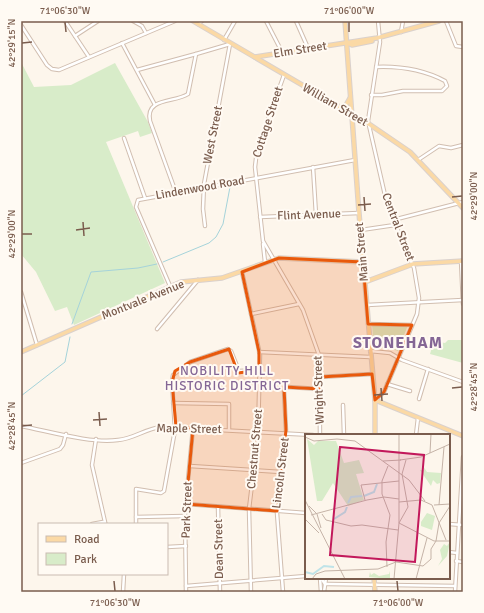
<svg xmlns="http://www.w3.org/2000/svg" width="484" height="613" font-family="Signika,sans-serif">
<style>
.green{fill:#d8ecc9}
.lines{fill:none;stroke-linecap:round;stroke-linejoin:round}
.stream{stroke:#a5d3da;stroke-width:1}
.minor-casing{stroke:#d1beb0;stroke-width:4.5}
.major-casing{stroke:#dad1cd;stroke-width:5.5}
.minor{stroke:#fff;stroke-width:2.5}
.major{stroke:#fbd9a5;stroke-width:3.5}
.marked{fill:#e8590c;fill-opacity:0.2;stroke:#e8590c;stroke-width:3;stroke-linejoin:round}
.ticks{fill:none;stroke:#7a5c4d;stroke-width:1.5}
.labels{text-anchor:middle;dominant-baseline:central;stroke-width:4;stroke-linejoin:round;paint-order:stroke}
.street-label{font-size:12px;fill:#7a5c4d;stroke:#fffaf3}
.neighbourhood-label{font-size:13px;letter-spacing:1px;fill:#846695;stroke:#fffaf3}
.district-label{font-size:16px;font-weight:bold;letter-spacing:1px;fill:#846695;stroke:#fffaf3}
.inset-river{fill:none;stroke:#bfe3e8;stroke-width:2}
.inset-road{fill:none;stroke:#c5b3a7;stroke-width:1}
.view{fill:#c2185b;fill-opacity:0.15;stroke:#c2185b;stroke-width:2}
.inset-edge{fill:none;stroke:#7a5c4d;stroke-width:2}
.neatline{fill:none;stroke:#7a5c4d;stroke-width:1.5}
.ticks-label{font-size:10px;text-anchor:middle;fill:#7a5c4d}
</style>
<rect width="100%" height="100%" fill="#fdf6ec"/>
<g class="green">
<path d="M21,62L34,87L71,85L115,63L148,122L152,133L140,137L138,131L106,142L165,283L74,325L67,307L55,311L36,272L21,254Z"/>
<path d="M372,325H408L398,351L389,348L374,347Z"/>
<path d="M448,340H462L463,363L430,354L434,341L445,343Z"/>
</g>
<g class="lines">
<g class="stream">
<path d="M163,262L209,243L216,237L223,224L230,187"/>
<path d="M72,324L91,272L138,268L157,264"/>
<path d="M21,396L65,362L70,337"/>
</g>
<g class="minor-casing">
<g id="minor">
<path d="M65,21L89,57"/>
<path d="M133,21L142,26L146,33"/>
<path d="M266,21L282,52"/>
<path d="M296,21L308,48"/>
<path d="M446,21L456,46L463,47"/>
<path d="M198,24L202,21"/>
<path d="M21,25L47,65L52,69L59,70L175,21"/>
<path d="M401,32L403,21"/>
<path d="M75,36L98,21"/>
<path d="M224,40L235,21"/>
<path d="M122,43L155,105"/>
<path d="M137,70L196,54"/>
<path d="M284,75L257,150L255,167L263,241L303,310L319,355L320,435"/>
<path d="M371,95H382L403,91H442L447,86L445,81C424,70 400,66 376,67"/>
<path d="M124,138L145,198"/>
<path d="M418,160L439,146L451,148L463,145"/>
<path d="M313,167L316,215"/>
<path d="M176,193L150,121C145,97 175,103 188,94L196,54L230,44"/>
<path d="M260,217L359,213"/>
<path d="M393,220L463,202"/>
<path d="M205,226L203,209L204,184L230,44"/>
<path d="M361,230L395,225"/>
<path d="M263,244L265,262"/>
<path d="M461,261L463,304"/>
<path d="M242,272L260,355L258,435L249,509L251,592"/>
<path d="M170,286L136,207L138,200L355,160"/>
<path d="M21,292L37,345"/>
<path d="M367,305L463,300"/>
<path d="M251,314L299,304"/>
<path d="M368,324L412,325"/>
<path d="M157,329L198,280"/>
<path d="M370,351L390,353L402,360L463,382"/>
<path d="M259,352L370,357"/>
<path d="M320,377L372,374"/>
<path d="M387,384L410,391"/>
<path d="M419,399L428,369"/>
<path d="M375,400L384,392L417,314L419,298L414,268L387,204L368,121L380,42L378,21"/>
<path d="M173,403L229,404V430"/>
<path d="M343,405L344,435"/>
<path d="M21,426C48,431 91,444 118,440C134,439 146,428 162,427L313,435"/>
<path d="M416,435L418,418"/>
<path d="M96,439L92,465L105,522"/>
<path d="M21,463L60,449L63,445L66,434"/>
<path d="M190,466L281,472"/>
<path d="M186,504L306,513"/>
<path d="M218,507L220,592"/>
<path d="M136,517L185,516"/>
<path d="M92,524L103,522L106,524"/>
<path d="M136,524V489L161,493L164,491L175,430L172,382L173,375L190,362L228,349L231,351L239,371L259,370"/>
<path d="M449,524L463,525"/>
<path d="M167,547L186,546"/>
<path d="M449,552L457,553"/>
<path d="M456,561L463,562"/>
<path d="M320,578L321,592"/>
<path d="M321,578L325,584H329L455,586"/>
<path d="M186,586L306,576"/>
<path d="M123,592L124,574"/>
<path d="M186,592L185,511L193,428"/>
<path d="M283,592L277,513L286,430L284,390L287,387L320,389"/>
<path d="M324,592L326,578"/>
<path d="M455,592L463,457"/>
</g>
</g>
<g class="major-casing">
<g id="major">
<path d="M193,21L369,124L410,152L463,208"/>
<path d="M345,21L359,213L375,400V435"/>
<path d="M347,43L352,45L372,41"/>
<path d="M255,57L377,38L439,21"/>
<path d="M340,107L346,105L350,98"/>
<path d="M365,282L413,264L463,261"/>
<path d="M21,352L181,282L222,278L279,258L363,262"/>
<path d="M375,400L463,436"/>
<path d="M374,578L375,592"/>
</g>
</g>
<use href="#minor" class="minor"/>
<use href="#major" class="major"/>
</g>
<path class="marked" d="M279,258L363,262L368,324L412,325L384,392L375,400L372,374L320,377V389L284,387L286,430L277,511L186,504L193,428L176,427L172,382L175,371L190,362L229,349L238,373L259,370V352L242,272Z"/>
<path class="ticks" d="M65,22L66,32M349,22V32M22,43L32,42M364,197L365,211M452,197L462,196M358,205L371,204M83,222L84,236M76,230L90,228M22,234H32M381,388L382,401M452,388L462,387M374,395L388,394M99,412L100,426M93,420L107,419M22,426L32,425M114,581L115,591M397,581L398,591"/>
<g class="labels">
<g class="street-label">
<text transform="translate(300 50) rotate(-9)">Elm Street</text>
<text transform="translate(335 105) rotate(30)">William Street</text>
<text transform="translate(268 122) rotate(-72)">Cottage Street</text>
<text transform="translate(213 135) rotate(-79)">West Street</text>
<text transform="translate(200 188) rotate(-10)">Lindenwood Road</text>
<text transform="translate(309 215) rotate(-2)">Flint Avenue</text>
<text transform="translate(398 227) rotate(69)">Central Street</text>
<text transform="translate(362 252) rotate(-95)">Main Street</text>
<text transform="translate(143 300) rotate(-22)">Montvale Avenue</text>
<text transform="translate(319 390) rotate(-92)">Wright Street</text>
<text transform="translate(189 429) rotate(1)">Maple Street</text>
<text transform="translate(255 449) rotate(-85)">Chestnut Street</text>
<text transform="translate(281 473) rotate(-83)">Lincoln Street</text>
<text transform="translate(187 510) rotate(-88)">Park Street</text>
<text transform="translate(219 549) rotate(-91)">Dean Street</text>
</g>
<g class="neighbourhood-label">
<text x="227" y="371">NOBILITY HILL<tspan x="227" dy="15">HISTORIC DISTRICT</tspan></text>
</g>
<g class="district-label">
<text x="398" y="343">STONEHAM</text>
</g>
</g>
<g transform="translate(305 434)">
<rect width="145" height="145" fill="#fdf6ec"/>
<path d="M2,5L9,11L13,7H31L39,29L54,26L59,39L51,40L59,66L43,72L28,49L17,67H12ZM118,32L122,38L136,39L135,49L132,50L128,46L126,52L115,36H119ZM122,79L130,82L127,96L116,92V88ZM145,108L142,122L133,132L137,125L135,116L139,110L142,112ZM85,137V145L64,143L65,138L66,141L69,139L74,142L84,140Z" fill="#d8ecc9"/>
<path class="inset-river" d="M59,62L69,58L72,50M43,69L46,63L57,62M29,85L40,78L42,73M0,138L8,140L19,132L29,133"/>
<path class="inset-road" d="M0,3L9,7L32,5L50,7L104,46L120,67M125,19L126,0M95,26L116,23L145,10M78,27L96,26M0,66L40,145M60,66L56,51L94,47M94,68L116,66L127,71L141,106M129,71L145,70M134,71L139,13M4,72L12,80L16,94M17,80L21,86L46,92L57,91L93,96M6,81L62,66L79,63L94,65M0,85L14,99M94,89L103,73L97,40L101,26M94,89L129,107H145M131,107L134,89L145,72M91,128L118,132L126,125V115L131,107M82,133L81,108L85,81L77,60V47L83,32M7,145L11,140L20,137L73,135L91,128M89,145L94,89V0M111,145L122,104"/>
<path class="view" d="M35,13L119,21L110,128L25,121Z"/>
<rect width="145" height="145" class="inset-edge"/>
</g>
<rect width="484" height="613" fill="none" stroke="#fffaf3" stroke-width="44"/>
<rect x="38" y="523" width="130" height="52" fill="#fffaf3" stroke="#cabbb1"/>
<rect x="46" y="536" width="20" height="6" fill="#fbd9a5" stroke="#cabbb1"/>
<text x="74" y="543" font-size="12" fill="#7a5c4d">Road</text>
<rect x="46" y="553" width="20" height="12" fill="#d8ecc9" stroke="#cabbb1"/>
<text x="74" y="563" font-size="12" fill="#7a5c4d">Park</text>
<rect x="22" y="22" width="440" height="569" class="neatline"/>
<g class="ticks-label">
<text x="65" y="14">71°06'30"W</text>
<text x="349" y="14">71°06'00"W</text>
<text transform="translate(11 43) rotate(-90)" y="4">42°29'15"N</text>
<text transform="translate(473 196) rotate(-90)" y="4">42°29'00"N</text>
<text transform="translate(11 234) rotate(-90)" y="4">42°29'00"N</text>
<text transform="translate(473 387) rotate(-90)" y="4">42°28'45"N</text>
<text transform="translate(11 426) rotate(-90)" y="4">42°28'45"N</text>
<text x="115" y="606">71°06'30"W</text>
<text x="398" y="606">71°06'00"W</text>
</g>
</svg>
